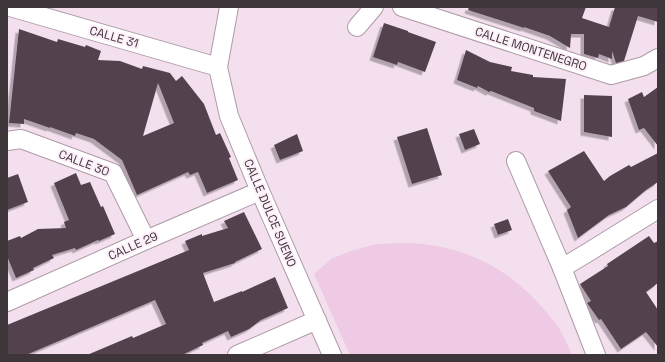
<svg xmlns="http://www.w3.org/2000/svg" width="665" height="362" font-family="'Space Grotesk',sans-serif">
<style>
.green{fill:#eecae4}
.building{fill:#53434e;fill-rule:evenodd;filter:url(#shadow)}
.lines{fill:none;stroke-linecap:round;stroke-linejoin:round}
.minor-casing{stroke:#ae9ba8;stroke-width:20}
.minor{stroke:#fff;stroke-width:18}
.labels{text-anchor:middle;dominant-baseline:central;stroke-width:4;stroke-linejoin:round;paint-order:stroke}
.street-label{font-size:12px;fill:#3e363b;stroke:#fdeef9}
</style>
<defs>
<filter id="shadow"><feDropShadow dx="-3.5" dy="3.5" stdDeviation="0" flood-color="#0004"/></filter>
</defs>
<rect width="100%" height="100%" fill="#f3dfed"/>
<path class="green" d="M405,243C459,244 505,265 541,306C548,314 555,321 560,330C565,338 568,347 572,355H350L314,274L331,259L351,251L377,244Z"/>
<g class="building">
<path d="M469,7H586L582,18L609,27L615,7H658V22L638,16L624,61L616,63L612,51V59L599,54L598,58L584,54V34H571L570,48L550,36L524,27V28L468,10Z"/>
<path d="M384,23L408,31V32L436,42L425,72L398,62L397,65L373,57Z"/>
<path d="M19,29L57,42L58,39L85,47L86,45L101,51L98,60L120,61L142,69L143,66L170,73L176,81L182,76L204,104L216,135L220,133L231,157L229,158L238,180L207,193L198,172L190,175L188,172L137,195L122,160L94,139L76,133L75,136L50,127V128L24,119V124L9,123ZM158,83L174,123L143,136Z"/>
<path d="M466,50L490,62L512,67L511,71L533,75V77L566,79L561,121L534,111V108L491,91L489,92L478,86L477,88L457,80Z"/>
<path d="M658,87V146L644,128L639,130L628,99L642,92L644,97Z"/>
<path d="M584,95L612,96V137L584,132Z"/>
<path d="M427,128L442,175L412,184L397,137Z"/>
<path d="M474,129L480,144L465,150L459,134Z"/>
<path d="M297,134L303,151L280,160L274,145Z"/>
<path d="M584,151L604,181L610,176L629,165L631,167L658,153V182L646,190L626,207L609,215L578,238L567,210L571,207L548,171Z"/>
<path d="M76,173L81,185L90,182L101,207L103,206L115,234L99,241L98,240L76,250L75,248L52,255L54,258L33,268L34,270L16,278L7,256V241L20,236L21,238L38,229L66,228L64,222L69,220L54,183Z"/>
<path d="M18,174L28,202L7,210V178Z"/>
<path d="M244,212L262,249L235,262V263L203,273L214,302L242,291V292L275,277L288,308L261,320L249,329L231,337L228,331L202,343L203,345L182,355H87L132,336L133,338L166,324L155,300L26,355H7V325L189,250L185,241L202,234V236L228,228L224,221Z"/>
<path d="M508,219L512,230L498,235L494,224Z"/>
<path d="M649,236L654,243L658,241V283L646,292L658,310V347L646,332L621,349L601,319L599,320L587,303L591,301L580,284L608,266L607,264Z"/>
</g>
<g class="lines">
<g class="minor-casing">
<g id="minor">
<path d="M10,7L218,67"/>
<path d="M229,7L218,67L229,116L260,191L332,355"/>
<path d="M402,7L611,75L644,66L658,58"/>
<path d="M357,27L374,7"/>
<path d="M7,141L21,139L113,173L146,240"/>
<path d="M516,161L562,268L596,355"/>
<path d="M562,268L587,253L658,209"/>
<path d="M7,302L146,240L260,191"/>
<path d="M237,355L317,320"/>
</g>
</g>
<use href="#minor" class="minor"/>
</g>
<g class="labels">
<g class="street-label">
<text transform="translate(114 37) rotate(16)">CALLE 31</text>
<text transform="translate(531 49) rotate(18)">CALLE MONTENEGRO</text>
<text transform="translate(84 163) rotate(21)">CALLE 30</text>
<text transform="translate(270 213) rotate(67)">CALLE DULCE SUENO</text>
<text transform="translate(133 246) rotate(-24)">CALLE 29</text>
</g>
</g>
<rect width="665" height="362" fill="none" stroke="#3e363b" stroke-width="16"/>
</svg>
